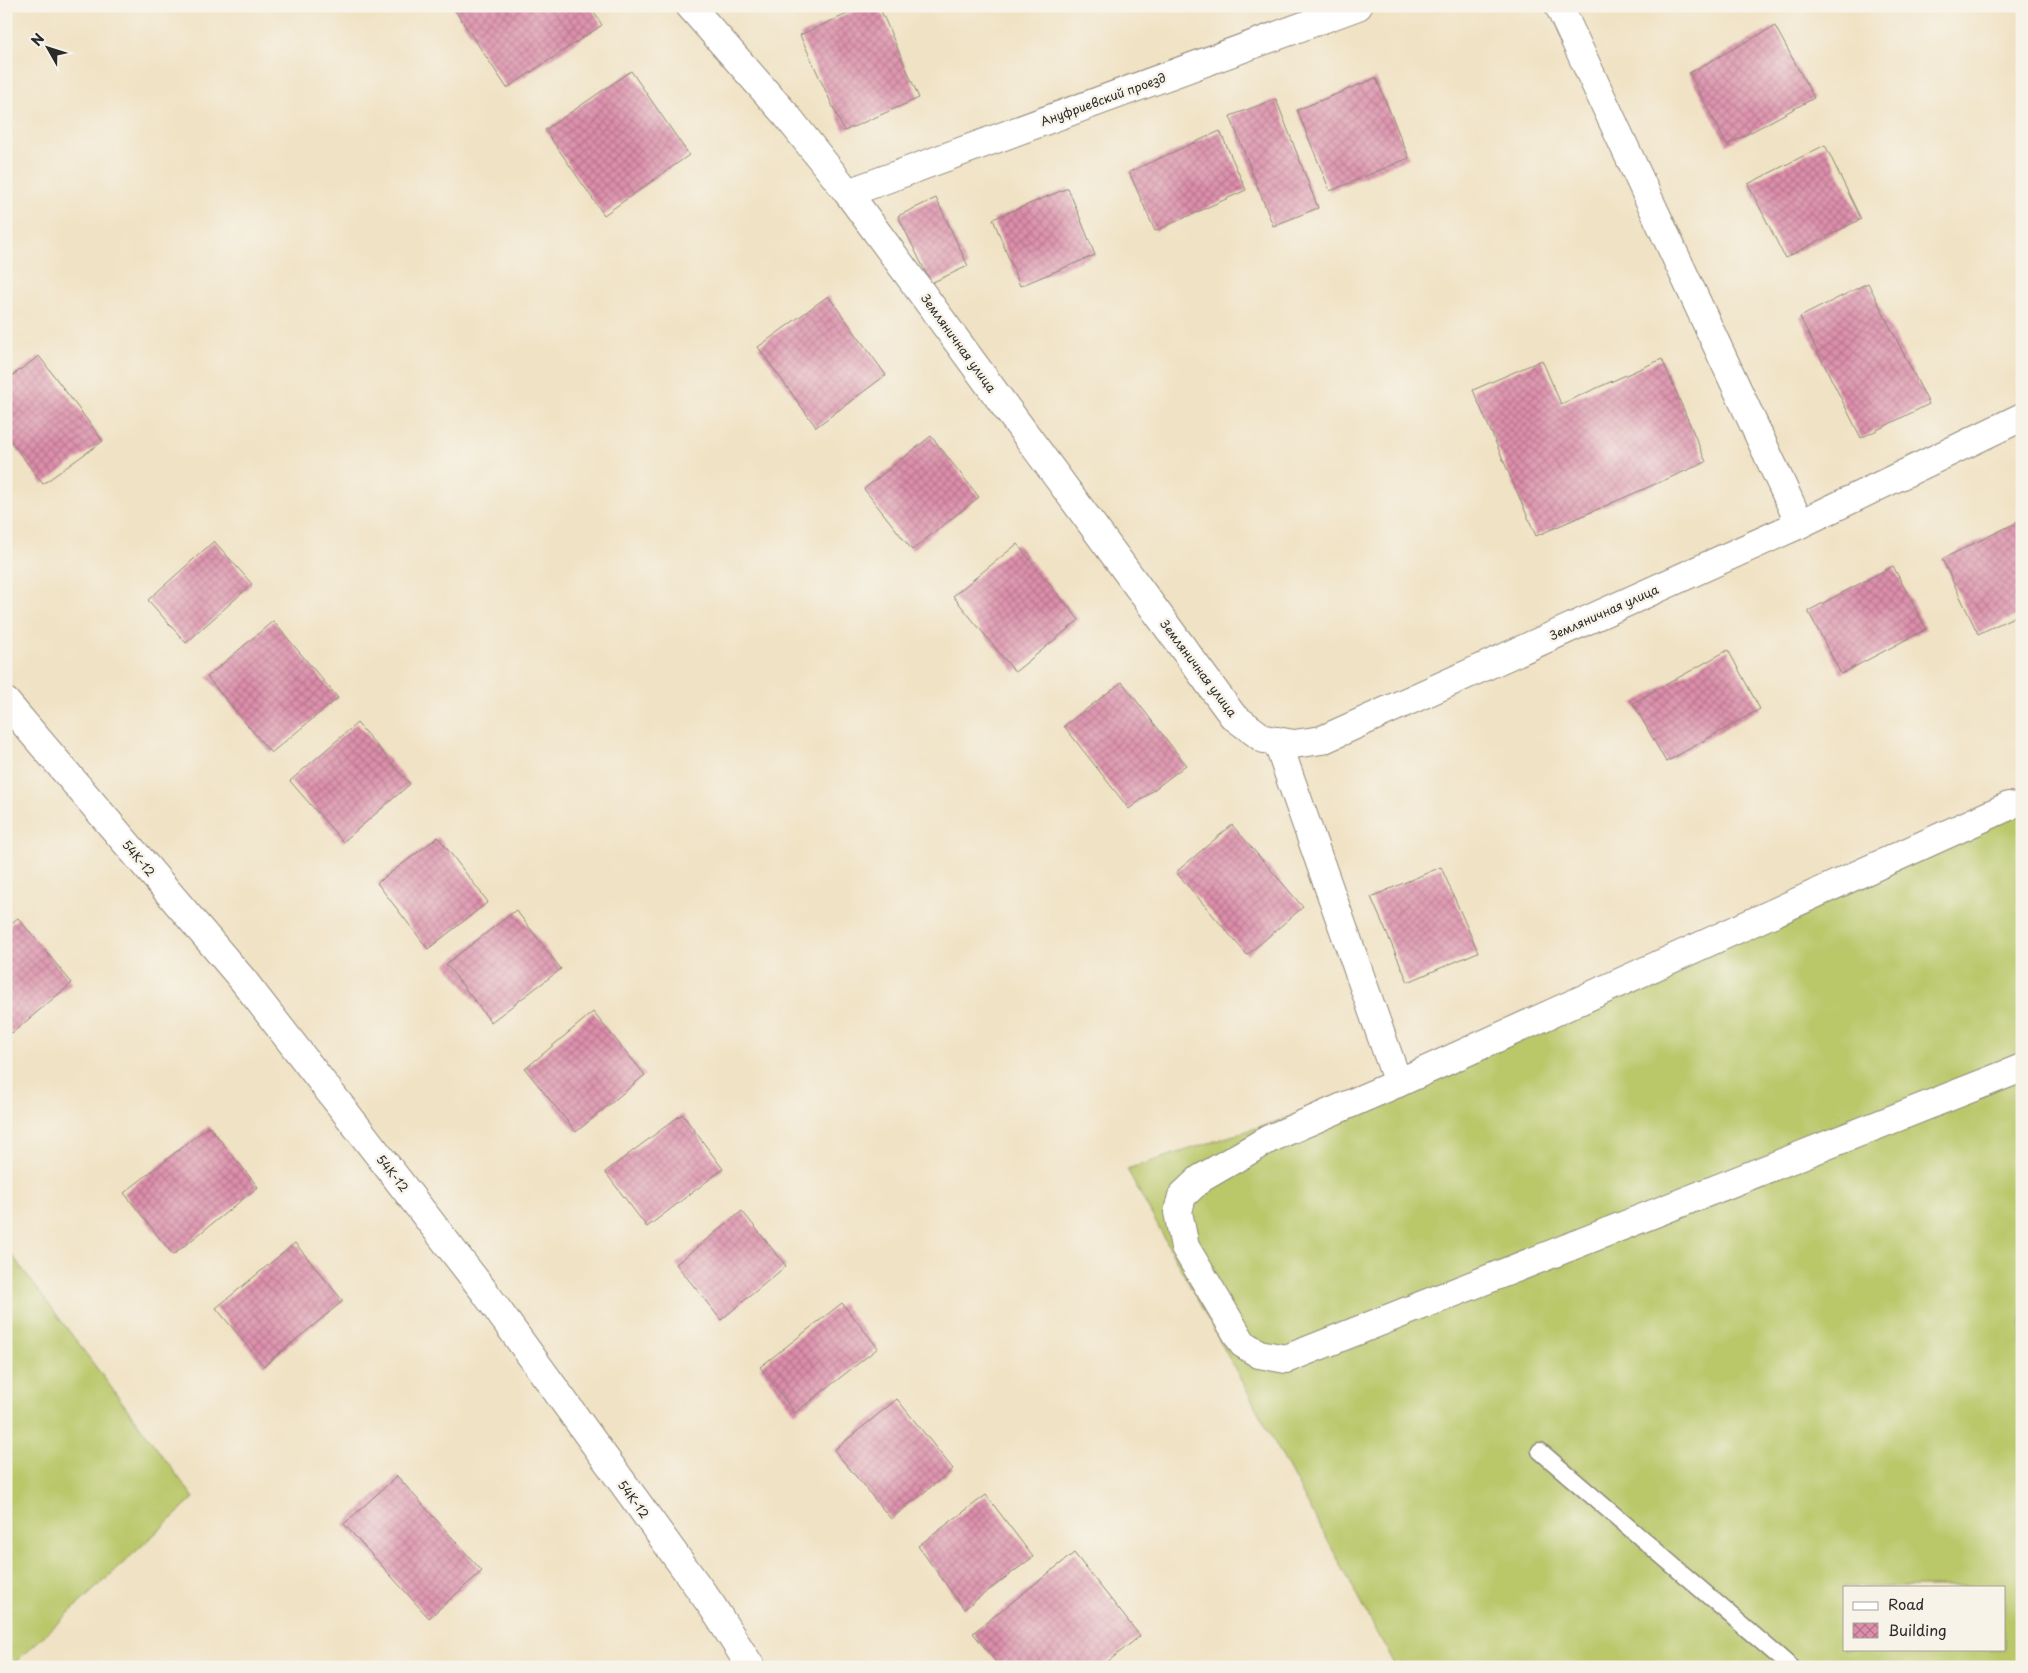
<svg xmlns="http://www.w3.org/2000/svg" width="2028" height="1673" font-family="'Playpen Sans',sans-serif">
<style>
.garden{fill:#bac86a;stroke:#727a4a;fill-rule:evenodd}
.building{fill:url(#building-cross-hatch)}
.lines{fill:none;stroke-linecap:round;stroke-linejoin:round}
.lane-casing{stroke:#8e8678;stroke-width:19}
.street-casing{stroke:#8e8678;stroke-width:30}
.secondary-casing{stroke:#8e8678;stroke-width:30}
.lane{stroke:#fff;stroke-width:16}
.street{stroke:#fff;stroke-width:28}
.secondary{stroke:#fff;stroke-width:28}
.labels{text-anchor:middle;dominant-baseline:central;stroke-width:5;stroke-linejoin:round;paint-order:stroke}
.street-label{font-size:12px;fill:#2b2b2b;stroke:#f7f3e8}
</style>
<defs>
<pattern id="building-cross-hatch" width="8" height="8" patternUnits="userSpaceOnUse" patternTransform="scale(1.25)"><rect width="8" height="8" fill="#dd8eab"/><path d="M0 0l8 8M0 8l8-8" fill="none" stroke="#b3748b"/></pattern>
</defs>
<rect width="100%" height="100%" fill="#f7f3e8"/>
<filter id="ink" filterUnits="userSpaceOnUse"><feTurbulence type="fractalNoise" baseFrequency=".02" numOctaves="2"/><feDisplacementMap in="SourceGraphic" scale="10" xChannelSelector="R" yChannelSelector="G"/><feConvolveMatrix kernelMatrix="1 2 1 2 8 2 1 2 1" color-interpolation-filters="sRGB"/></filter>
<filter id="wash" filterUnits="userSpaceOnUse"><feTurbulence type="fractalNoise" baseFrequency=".0096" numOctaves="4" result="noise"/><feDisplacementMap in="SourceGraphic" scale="20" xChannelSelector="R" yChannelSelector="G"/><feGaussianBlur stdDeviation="1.12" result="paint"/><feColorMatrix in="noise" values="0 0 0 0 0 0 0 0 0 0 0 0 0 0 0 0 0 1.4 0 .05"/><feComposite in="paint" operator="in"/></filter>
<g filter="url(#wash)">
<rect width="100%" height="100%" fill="#f0e2c4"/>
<g class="garden">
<path d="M2022,800V1667H1396L1127,1169L1398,1083ZM1844,1587H2004V1649H1844Z"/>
<path d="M6,1247L194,1498L10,1667H6Z"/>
</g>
<g id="blocks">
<g class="building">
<path d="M452,6H590L602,25L507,88Z"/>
<path d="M865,6H879L919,98L844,131L800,35Z"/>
<path d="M1775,26L1814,98L1727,145L1689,73Z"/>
<path d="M631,71L689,155L604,215L545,130Z"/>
<path d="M1376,78L1409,158L1330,191L1297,110Z"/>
<path d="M1276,99L1318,208L1273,226L1230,116Z"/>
<path d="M1220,131L1246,190L1155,231L1129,172Z"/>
<path d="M1825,145L1861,219L1785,258L1748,184Z"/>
<path d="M1068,188L1095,255L1020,286L993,219Z"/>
<path d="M936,198L968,266L931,283L898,216Z"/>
<path d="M1868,283L1929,404L1861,438L1800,317Z"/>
<path d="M828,296L886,375L816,427L758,347Z"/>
<path d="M39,356L103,441L43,484L6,435V380Z"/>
<path d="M1662,359L1706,462L1536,536L1473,390L1542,360L1561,404Z"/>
<path d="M931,436L979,497L912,550L864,489Z"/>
<path d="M2022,520V613L1978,634L1942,559Z"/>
<path d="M214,541L252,584L186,643L148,600Z"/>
<path d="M1017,544L1079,620L1015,672L953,596Z"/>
<path d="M1893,566L1926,629L1841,674L1808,611Z"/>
<path d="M273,621L338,698L271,753L207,677Z"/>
<path d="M1728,650L1760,709L1666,762L1633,703Z"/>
<path d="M1122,682L1186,765L1129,809L1064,726Z"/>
<path d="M357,723L410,784L343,842L290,781Z"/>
<path d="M1232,825L1303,907L1247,955L1176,872Z"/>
<path d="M438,837L488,902L428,949L377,883Z"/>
<path d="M1441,867L1478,952L1408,982L1371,897Z"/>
<path d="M516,910L561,969L491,1022L446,964Z"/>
<path d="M18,918L72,983L12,1033L6,1026V927Z"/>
<path d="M593,1012L645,1075L576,1132L525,1069Z"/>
<path d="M682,1114L723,1169L647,1227L605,1172Z"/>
<path d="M209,1126L258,1187L173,1255L124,1193Z"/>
<path d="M742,1211L786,1266L721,1320L676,1264Z"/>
<path d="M295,1243L343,1301L264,1366L216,1308Z"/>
<path d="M842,1303L878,1348L795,1413L760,1367Z"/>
<path d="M897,1399L953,1469L891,1519L834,1450Z"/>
<path d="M397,1476L482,1571L429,1618L344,1524Z"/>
<path d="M986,1495L1033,1557L964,1609L918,1546Z"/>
<path d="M1074,1553L1140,1636L1101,1667H1000L973,1633Z"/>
</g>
</g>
</g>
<g filter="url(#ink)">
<use href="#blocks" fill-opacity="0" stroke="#8e8678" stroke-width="1"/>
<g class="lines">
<g class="lane-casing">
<path id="lane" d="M1540,1451L1791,1667"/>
</g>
<g class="street-casing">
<g id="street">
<path d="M690,6L787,116L848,193L1233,716L1264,739L1294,744L1322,740L1800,524L2022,417"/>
<path d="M1559,6L1800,524"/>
<path d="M848,193L1358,6"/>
<path d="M1277,741L1398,1083L2009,806"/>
<path d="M1398,1083L1269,1139L1200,1179L1182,1196L1178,1212L1185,1247L1243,1344L1259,1354L1286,1359L2022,1068"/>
</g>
</g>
<g class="secondary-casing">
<path id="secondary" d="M6,702L243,980L484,1291L712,1606L751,1667"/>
</g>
<use href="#lane" class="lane"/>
<use href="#street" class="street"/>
<use href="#secondary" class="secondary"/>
</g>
</g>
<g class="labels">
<g class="street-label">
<text transform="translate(1103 99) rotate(-20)">Ануфриевский проезд</text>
<text transform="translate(959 343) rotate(54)">Земляничная улица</text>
<text transform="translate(1604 612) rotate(-24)">Земляничная улица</text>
<text transform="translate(1199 668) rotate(53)">Земляничная улица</text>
<text transform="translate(139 858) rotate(50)">54K-12</text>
<text transform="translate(393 1173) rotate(52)">54K-12</text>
<text transform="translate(634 1499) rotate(54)">54K-12</text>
</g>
</g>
<rect width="2028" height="1673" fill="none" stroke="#f7f3e8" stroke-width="25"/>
<rect x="1843" y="1586" width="162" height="65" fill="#f7f3e8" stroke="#a5a39c"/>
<rect x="1853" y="1602" width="25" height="8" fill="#ffffff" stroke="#a5a39c"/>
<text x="1888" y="1610" font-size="15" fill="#2b2b2b">Road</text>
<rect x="1853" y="1623" width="25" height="15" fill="url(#building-cross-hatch)" stroke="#a5a39c"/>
<text x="1888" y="1636" font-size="15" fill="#2b2b2b">Building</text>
<g transform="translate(48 48) rotate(309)" stroke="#f7f3e8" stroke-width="4" paint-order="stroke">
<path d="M0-4L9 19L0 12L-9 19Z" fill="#2b2b2b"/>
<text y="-8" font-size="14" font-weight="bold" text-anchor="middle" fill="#2b2b2b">N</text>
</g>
</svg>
